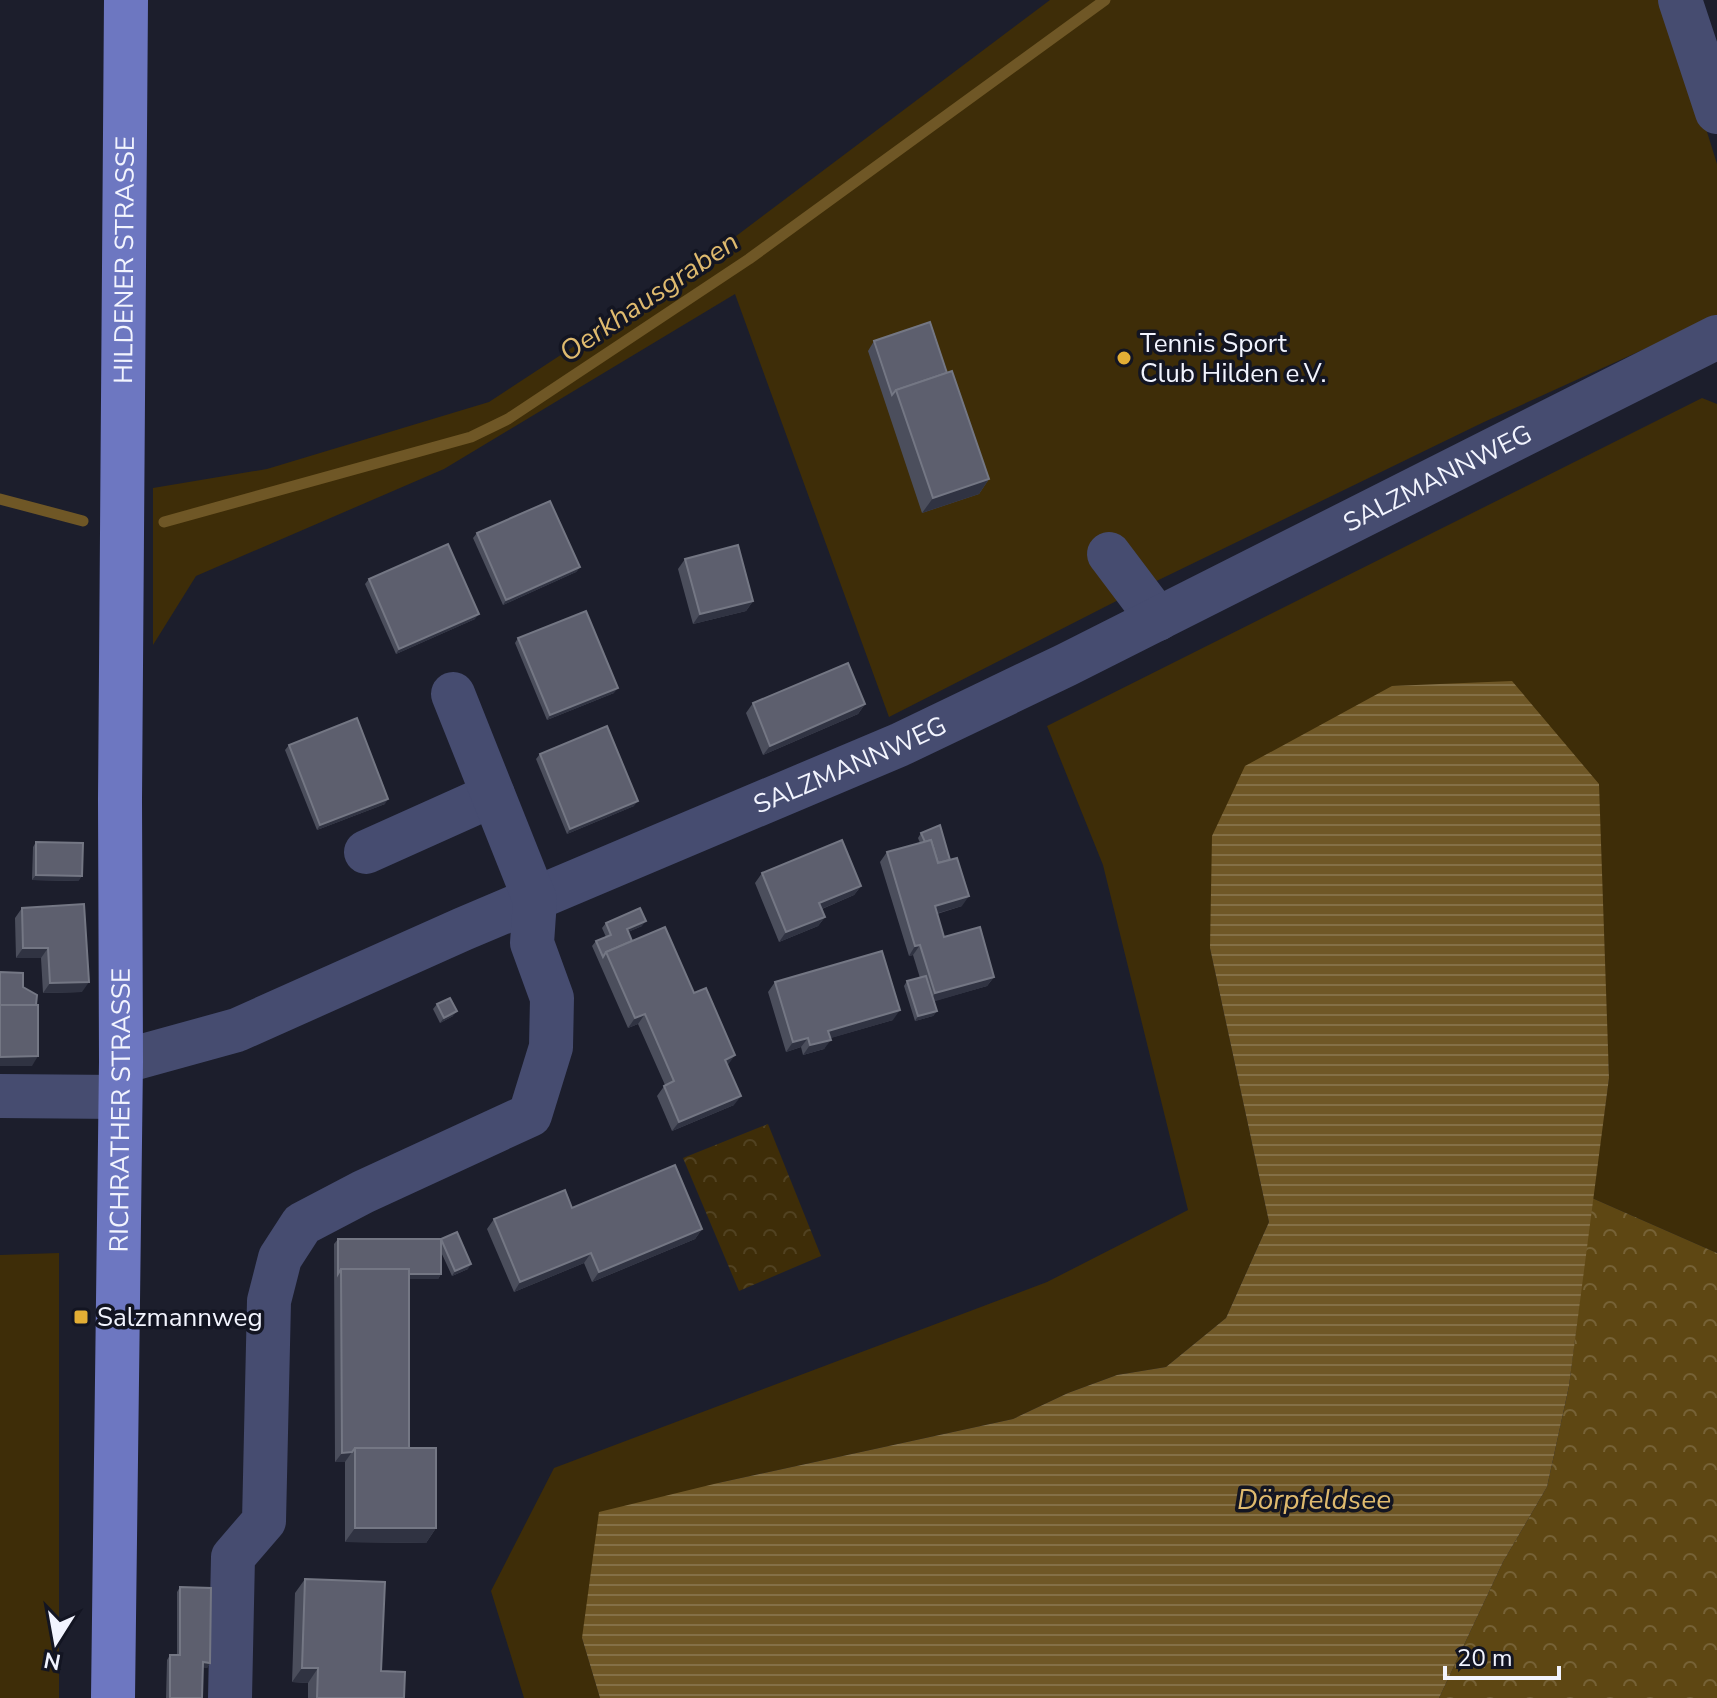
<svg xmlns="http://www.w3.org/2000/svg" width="1717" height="1698" font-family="'Nunito Sans',sans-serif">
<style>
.grass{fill:#3e2d08}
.forest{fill:url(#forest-crowns)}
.park{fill:url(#park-crowns)}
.water{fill:url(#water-rules)}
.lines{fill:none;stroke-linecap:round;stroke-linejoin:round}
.stream{stroke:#6f5726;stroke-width:11}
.minor{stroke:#464c70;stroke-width:44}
.major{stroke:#6d77c1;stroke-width:44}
.wall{fill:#4b4e5c}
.shaded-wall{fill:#303342}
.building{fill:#5d5f6e;stroke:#747784;stroke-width:2}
.poi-dot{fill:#e3ae35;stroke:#131522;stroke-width:3}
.labels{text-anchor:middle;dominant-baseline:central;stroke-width:7;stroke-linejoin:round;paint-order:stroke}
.street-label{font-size:26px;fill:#f2f4fe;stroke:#131522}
.poi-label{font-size:26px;fill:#f2f4fe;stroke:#131522;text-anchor:start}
.water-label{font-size:28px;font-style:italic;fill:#dfba6e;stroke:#131522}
</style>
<defs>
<pattern id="forest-crowns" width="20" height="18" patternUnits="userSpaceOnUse" patternTransform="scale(2)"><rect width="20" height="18" fill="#5e4713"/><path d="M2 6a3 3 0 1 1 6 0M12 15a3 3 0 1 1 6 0" fill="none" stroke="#766236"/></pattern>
<pattern id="park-crowns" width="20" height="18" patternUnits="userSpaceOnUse" patternTransform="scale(2)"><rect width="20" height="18" fill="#3e2d08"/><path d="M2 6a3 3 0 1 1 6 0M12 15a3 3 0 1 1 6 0" fill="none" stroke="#514221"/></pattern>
<pattern id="water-rules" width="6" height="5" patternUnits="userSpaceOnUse" patternTransform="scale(2)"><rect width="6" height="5" fill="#6f5726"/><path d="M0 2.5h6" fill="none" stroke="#847047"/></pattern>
</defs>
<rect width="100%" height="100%" fill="#1c1e2c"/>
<g class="grass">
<path d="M1050,0H1666L1717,164V316L1484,422L1138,590L889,717L735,294L444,469L196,576L153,645V488L267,469L489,402L695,267Z"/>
<path d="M1702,398L1717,404V1253L1592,1198L1609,1078L1604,975L1210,948L1269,1222L1226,1318L1166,1367L1117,1375L1068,1393L1013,1419L718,1483L582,1638L600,1698H524L491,1591L554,1468L1047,1282L1188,1210L1103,865L1047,726Z"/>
<path d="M59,1253V1698H0V1255Z"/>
</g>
<path class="forest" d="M1592,1198L1717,1253V1698H1439L1503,1562L1547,1487L1569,1386Z"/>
<path class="park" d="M768,1124L821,1256L739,1291L683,1158Z"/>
<path class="water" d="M1512,681L1599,784L1609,1078L1569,1386L1547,1487L1503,1562L1439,1698H600L582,1638L599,1512L718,1483L1013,1419L1068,1393L1117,1375L1166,1367L1226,1318L1269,1222L1210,948L1212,836L1245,766L1392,686Z"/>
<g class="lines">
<g class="stream">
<path d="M0,499L83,521"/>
<path d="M164,522L471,437L508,419L749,259L1105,0"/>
</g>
<g class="minor">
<path d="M1680,0L1717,112"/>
<path d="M1109,554L1158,619"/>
<path d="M366,852L493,795"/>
<path id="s1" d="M121,1062L237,1030L463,929L899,745L1066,665L1717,337"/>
<path d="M0,1096L120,1097"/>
<path d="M230,1698L233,1557L264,1521L269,1301L280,1258L302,1224L363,1192L530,1115L551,1047L552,998L532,943L535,900L453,694"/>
</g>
<path class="major" id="s2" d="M113,1698L121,1062L120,800L126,0"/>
</g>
<g class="wall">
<path d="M874,341L947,373L989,479L979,494L922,513L868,351Z"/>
<path d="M477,533L580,567L576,572L503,605L473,538Z"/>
<path d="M685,559L753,601L746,611L693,624L678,569Z"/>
<path d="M369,579L475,619L396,654L365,584Z"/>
<path d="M518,638L614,693L547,720L515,643Z"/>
<path d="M753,703L865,704L858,714L763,755L746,713Z"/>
<path d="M289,745L385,804L317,830L285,750Z"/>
<path d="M540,754L634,806L567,834L536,759Z"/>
<path d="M921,833L962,906L937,914L944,937L994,977L987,986L934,1001L937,1011L933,1016L915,1021L904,986L907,981L920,978L913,955L909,956L880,862L887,852L920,843L918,838Z"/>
<path d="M36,842L82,876L78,881L32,880L33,847Z"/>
<path d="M762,873L861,886L854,895L822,909L825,917L818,926L779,942L755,883Z"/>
<path d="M22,908L82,992L43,993L41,958H16L15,918Z"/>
<path d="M606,923L642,926L628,932L632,941L694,993L728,1065L734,1105L672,1131L657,1096L665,1085L638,1024L628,1028L592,946L596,941L606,937L602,928Z"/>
<path d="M775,982L893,1020L830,1038L824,1049L803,1055L801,1047L786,1052L768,992Z"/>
<path d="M437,1004L453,1016L440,1023L433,1009Z"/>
<path d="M572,1208L702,1229L695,1239L592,1282L584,1263L514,1292L487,1229L494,1219Z"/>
<path d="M338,1239H441L468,1269L452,1276L441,1252V1274L438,1279H409V1448L436,1528L426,1543L345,1542V1462H335L334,1244Z"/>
<path d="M305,1579L381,1671L404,1698H308V1683L292,1682L295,1593Z"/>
<path d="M180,1587L210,1663L207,1668L203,1667L202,1698H166L167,1660L170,1655H177V1592Z"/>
</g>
<g class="shaded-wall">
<path d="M989,479L979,494L922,513L933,498Z"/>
<path d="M580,567L576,572L503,605L506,600Z"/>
<path d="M753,601L746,611L693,624L700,614Z"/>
<path d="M479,614L475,619L396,654L399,649Z"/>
<path d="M618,688L614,693L547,720L550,715Z"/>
<path d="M865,704L858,714L763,755L770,746Z"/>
<path d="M388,799L385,804L317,830L320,825Z"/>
<path d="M638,801L634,806L567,834L570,829Z"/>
<path d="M36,875L82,876L78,881L32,880Z"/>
<path d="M861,886L854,895L812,913L819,903Z"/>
<path d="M969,896L962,906L928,916L935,906Z"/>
<path d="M825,917L818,926L779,942L786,932Z"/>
<path d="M646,921L642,926L623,934L627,929Z"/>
<path d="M920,945L913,955L909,956L915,946Z"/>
<path d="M23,948H48L41,958H16Z"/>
<path d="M994,977L987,986L929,1003L935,993Z"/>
<path d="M89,982L82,992L43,993L50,983Z"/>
<path d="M900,1010L893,1020L821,1041L828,1031Z"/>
<path d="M457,1011L453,1016L440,1023L444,1018Z"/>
<path d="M937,1011L933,1016L915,1021L918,1016Z"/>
<path d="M645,1014L638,1024L628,1028L635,1018Z"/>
<path d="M808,1038L801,1047L786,1052L793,1042Z"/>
<path d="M831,1040L824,1049L803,1055L810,1045Z"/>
<path d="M735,1055L728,1065L719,1070L725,1060Z"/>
<path d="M38,1056L32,1066H0V1057Z"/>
<path d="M741,1096L734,1105L672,1131L679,1122Z"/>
<path d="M702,1229L695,1239L592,1282L599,1272Z"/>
<path d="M591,1253L584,1263L514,1292L520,1282Z"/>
<path d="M471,1264L468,1269L452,1276L455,1271Z"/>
<path d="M341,1274H441L438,1279H341Z"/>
<path d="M352,1452L345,1462H335L342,1453Z"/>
<path d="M355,1528H436L426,1543L345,1542Z"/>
<path d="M203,1662L210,1663L207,1668L200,1667Z"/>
<path d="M302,1668H318L308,1683L292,1682Z"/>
</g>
<g class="building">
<path d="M930,322L947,373L896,390L892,395L874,341Z"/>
<path d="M952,371L989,479L933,498L896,390Z"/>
<path d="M550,501L580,567L506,600L477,533Z"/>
<path d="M448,544L479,614L399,649L369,579Z"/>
<path d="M738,545L753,601L700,614L685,559Z"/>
<path d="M586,611L618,688L550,715L518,638Z"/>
<path d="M848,663L865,704L770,746L753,703Z"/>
<path d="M357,718L388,799L320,825L289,745Z"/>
<path d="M607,726L638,801L570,829L540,754Z"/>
<path d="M940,825L950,860L938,863L931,840L925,842L921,833Z"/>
<path d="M842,840L861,886L819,903L825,917L786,932L762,873Z"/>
<path d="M931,840L938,863L957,858L969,896L935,906L944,937L980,927L994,977L935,993L920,945L915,946L887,852Z"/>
<path d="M36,842L83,843L82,876L36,875Z"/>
<path d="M84,904L89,982L50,983L48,948H23L22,908Z"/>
<path d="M640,908L646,921L627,929L632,941L606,952L603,957L596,941L611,935L606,923Z"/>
<path d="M665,927L694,993L706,988L735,1055L725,1060L741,1096L679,1122L664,1086L674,1081L645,1014L635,1018L606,952Z"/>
<path d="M882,951L900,1010L828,1031L831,1040L810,1045L808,1038L793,1042L775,982Z"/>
<path d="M0,972L23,973V987L37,995L36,1005H0Z"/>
<path d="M926,976L937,1011L918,1016L907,981Z"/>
<path d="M450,998L457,1011L444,1018L437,1004Z"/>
<path d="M0,1005H38V1056L0,1057Z"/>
<path d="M675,1165L702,1229L599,1272L591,1253L520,1282L494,1219L565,1190L572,1208Z"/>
<path d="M457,1232L471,1264L455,1271L441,1239Z"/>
<path d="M338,1239H441V1274H409V1269H341L338,1274Z"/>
<path d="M341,1269H409V1448H355L352,1452L342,1453Z"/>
<rect x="355" y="1448" width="81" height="80"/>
<path d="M305,1579L385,1582L381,1671L405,1672L404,1698H317L318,1668H302Z"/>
<path d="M180,1587L211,1588L210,1663L203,1662L202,1698H170V1655H180Z"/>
</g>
<g class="poi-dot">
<circle cx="1124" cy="358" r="8"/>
<rect x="73" y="1309" width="16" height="16" rx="4"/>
</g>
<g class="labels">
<g class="street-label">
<text stroke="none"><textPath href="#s2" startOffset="1438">HILDENER STRASSE</textPath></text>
<text stroke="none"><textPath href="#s1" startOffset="1442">SALZMANNWEG</textPath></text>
<text stroke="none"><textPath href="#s1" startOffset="788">SALZMANNWEG</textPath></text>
<text stroke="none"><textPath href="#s2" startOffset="588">RICHRATHER STRASSE</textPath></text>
</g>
<g class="poi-label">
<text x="1140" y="343">Tennis Sport<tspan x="1140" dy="30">Club Hilden e.V.</tspan></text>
<text x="97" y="1317">Salzmannweg</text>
</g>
<g class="water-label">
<text transform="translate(649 297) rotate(-34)">Oerkhausgraben</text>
<text x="1314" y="1500">Dörpfeldsee</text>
</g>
</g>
<g transform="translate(56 1642) rotate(191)" stroke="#131522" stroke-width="6" paint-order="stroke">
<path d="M0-6L14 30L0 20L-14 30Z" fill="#f2f4fe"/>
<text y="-12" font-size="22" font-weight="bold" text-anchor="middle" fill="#f2f4fe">N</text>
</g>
<path d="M1445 1666v12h114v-12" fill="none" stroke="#f2f4fe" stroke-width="4"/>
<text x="1457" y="1666" font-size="24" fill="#f2f4fe" stroke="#131522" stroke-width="6" paint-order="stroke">20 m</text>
</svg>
